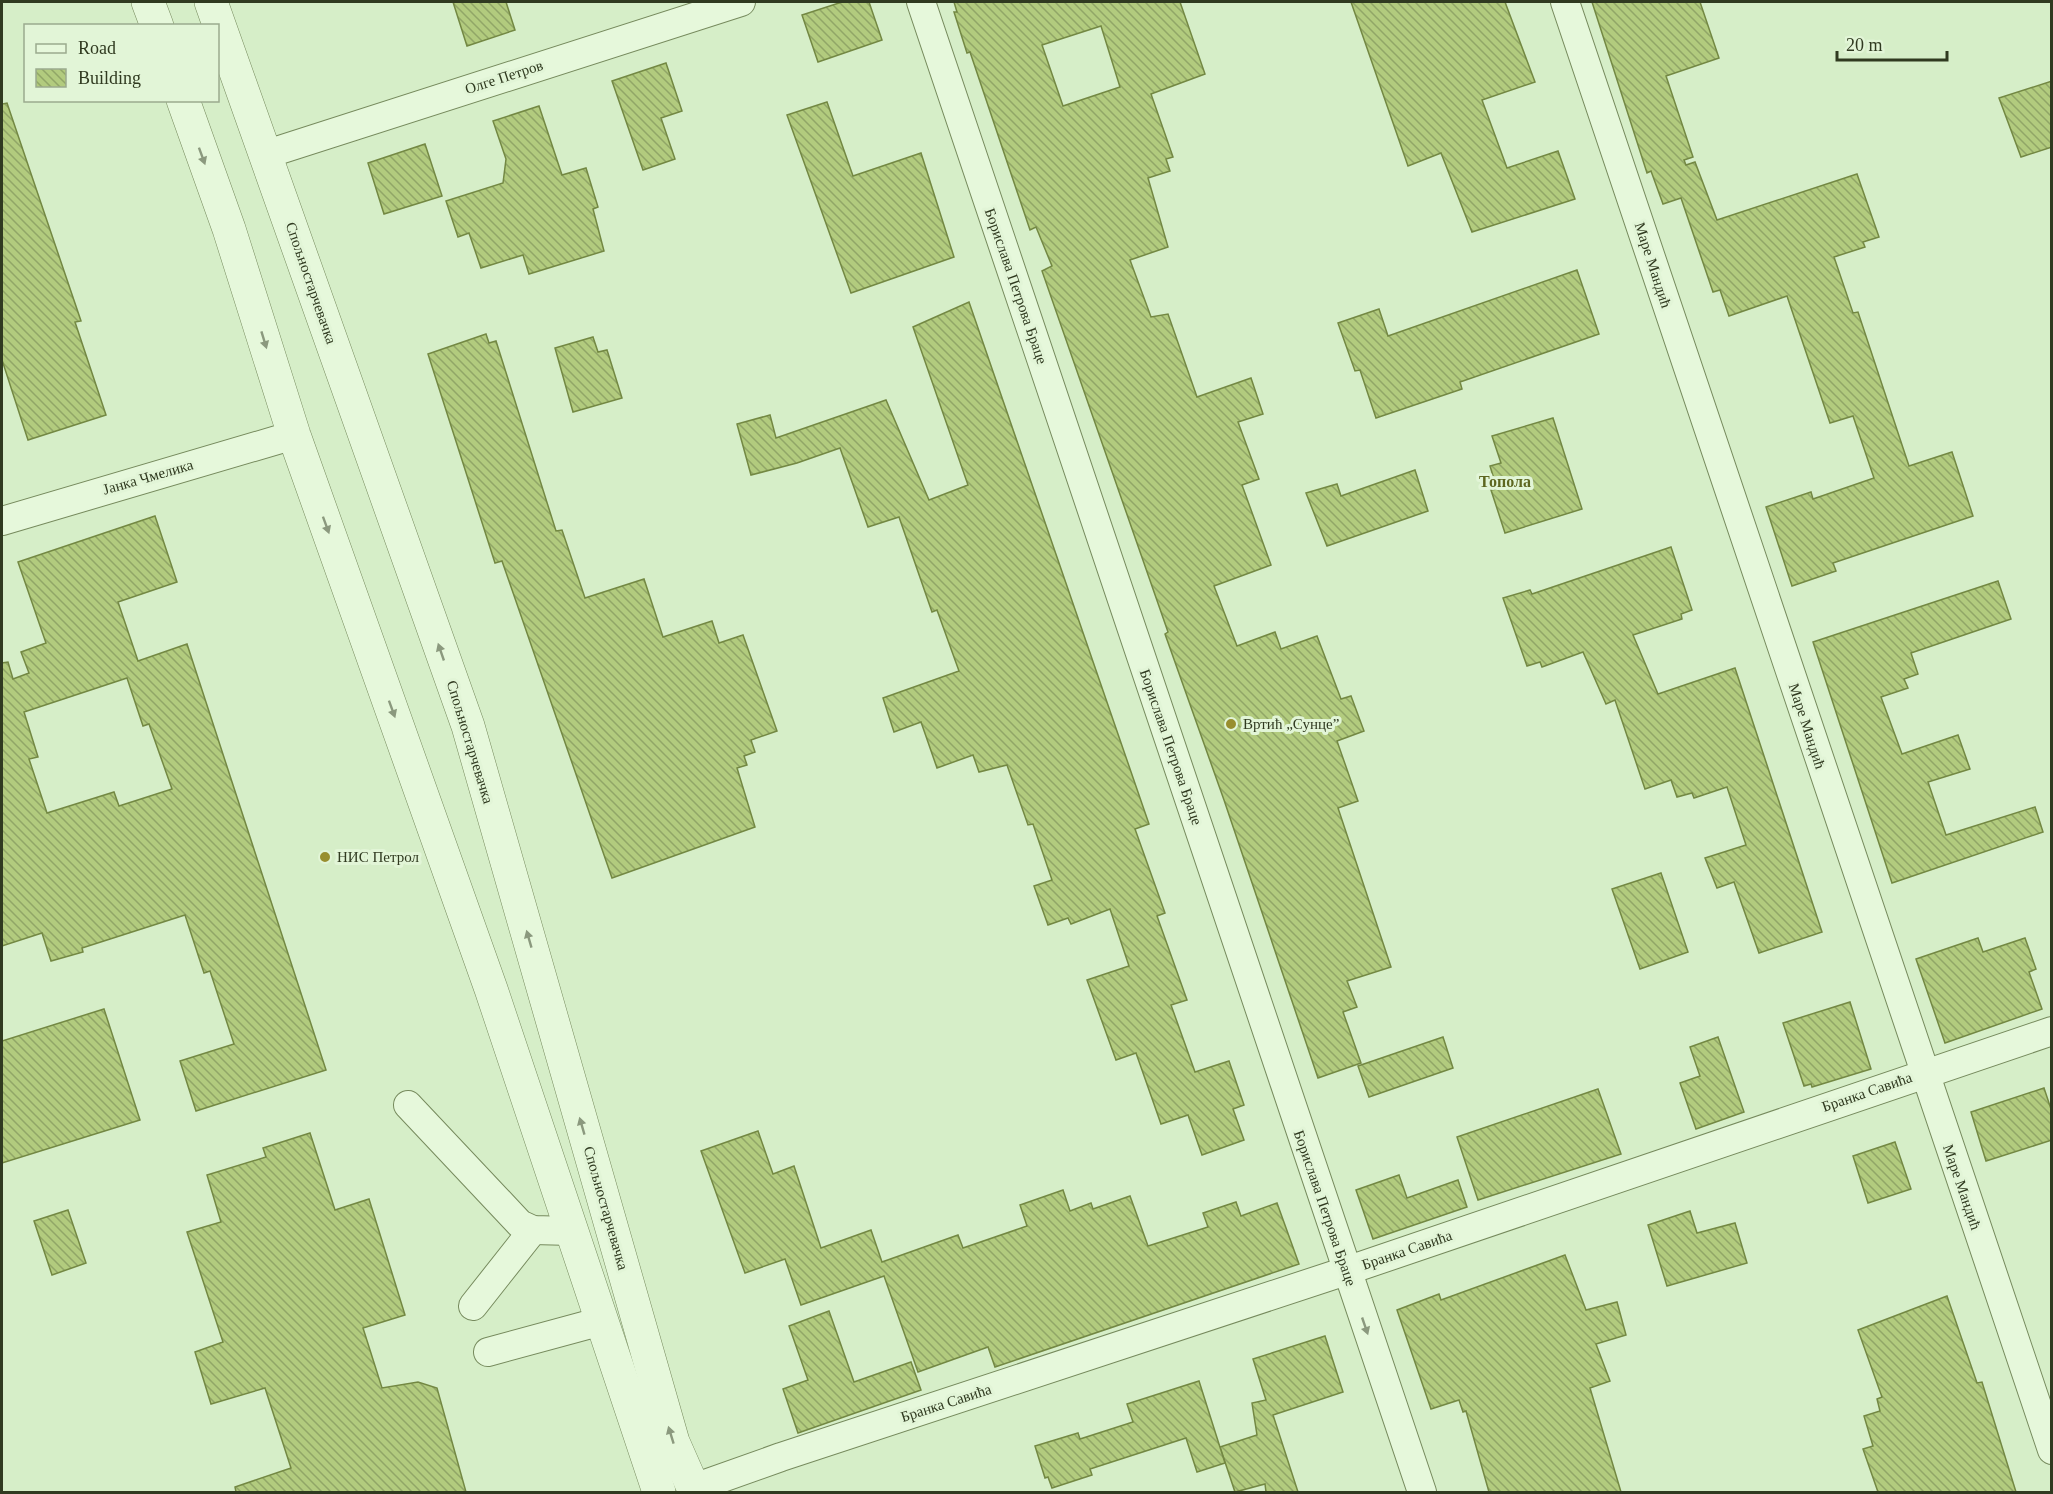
<svg xmlns="http://www.w3.org/2000/svg" width="2053" height="1494" font-family="'Times New Roman',serif">
<style>
.building{fill:url(#building-back-hatch);stroke:#738843;stroke-width:1.5;fill-rule:evenodd}
.lines{fill:none;stroke-linecap:round;stroke-linejoin:round}
.minor-casing{stroke:#768a5d;stroke-width:30}
.tertiary-casing{stroke:#768a5d;stroke-width:34}
.minor{stroke:#e6f8db;stroke-width:28}
.tertiary{stroke:#e6f8db;stroke-width:33}
.oneway{fill:#8b997e}
.poi-dot{fill:#988e2e;stroke:#e2f5d7;stroke-width:2}
.labels{text-anchor:middle;dominant-baseline:central;stroke-width:6;stroke-linejoin:round;paint-order:stroke}
.street-label{font-size:15px;fill:#303a20;stroke:#e2f5d7}
.poi-label{font-size:15px;fill:#303a20;stroke:#e2f5d7;text-anchor:start}
.neighbourhood-label{font-size:16px;font-weight:bold;fill:#5d6620;stroke:#e2f5d7}
</style>
<defs>
<pattern id="building-back-hatch" width="6" height="6" patternUnits="userSpaceOnUse" patternTransform="scale(1.5)"><rect width="6" height="6" fill="#b2cb7e"/><path d="M-1 5l2 2M0 0l6 6M5-1l2 2" fill="none" stroke="#91a667"/></pattern>
</defs>
<rect width="100%" height="100%" fill="#d6eec8"/>
<g class="building">
<path d="M453,2H506L515,30L467,46Z"/>
<path d="M842,2H869L882,40L818,62L802,15Z"/>
<path d="M954,2H1180L1205,74L1151,94L1173,157L1166,159L1170,171L1148,178L1168,247L1130,260L1151,317L1168,314L1197,397L1251,378L1263,414L1238,422L1259,479L1242,485L1271,565L1214,586L1237,646L1275,632L1281,649L1317,636L1341,699L1351,696L1364,731L1337,741L1358,801L1338,808L1391,967L1347,981L1357,1007L1343,1012L1361,1063L1318,1078L1224,800L1165,634L1168,632L1042,271L1052,266L1036,227L1030,230L970,52L967,53L954,12H957ZM1101,26L1120,87L1063,106L1042,45Z"/>
<path d="M1351,2H1505L1535,82L1482,100L1507,168L1558,151L1575,199L1472,232L1441,153L1408,166Z"/>
<path d="M1592,2H1700L1719,58L1666,76L1693,157L1684,160L1686,165L1695,162L1717,220L1857,174L1879,237L1863,242L1865,247L1834,257L1853,313L1858,312L1909,466L1952,452L1973,516L1833,563L1836,571L1792,586L1766,507L1811,492L1813,499L1874,478L1853,416L1830,423L1787,296L1729,316L1720,290L1713,292L1681,198L1663,204L1651,171L1647,173Z"/>
<path d="M666,63L682,111L661,118L675,159L643,170L612,81Z"/>
<path d="M2052,81V147L2021,157L1999,98Z"/>
<path d="M827,102L853,176L921,153L954,257L851,293L787,115Z"/>
<path d="M7,103L81,321L75,322L106,415L28,440L2,360V104Z"/>
<path d="M539,106L562,175L586,168L598,207L593,209L604,251L529,274L523,255L481,268L469,233L458,237L446,201L503,183L506,159L493,121Z"/>
<path d="M425,144L442,196L384,214L368,163Z"/>
<path d="M1577,270L1599,334L1460,382L1462,389L1376,418L1360,370L1355,371L1338,323L1379,309L1388,336Z"/>
<path d="M969,302L1149,824L1135,829L1165,913L1157,916L1187,1000L1171,1005L1195,1072L1229,1061L1244,1105L1233,1109L1244,1140L1202,1155L1188,1115L1161,1124L1136,1053L1116,1060L1087,980L1129,966L1110,909L1071,924L1068,918L1048,925L1034,886L1052,880L1033,824L1028,825L1007,765L979,772L973,755L937,768L921,722L894,732L883,698L959,671L937,610L932,612L899,517L868,527L840,448L797,463L751,475L737,424L770,415L776,438L886,400L929,500L968,485L913,327Z"/>
<path d="M486,334L489,343L496,341L556,531L562,530L585,598L644,579L663,637L712,621L719,643L743,635L777,731L751,740L755,752L744,756L747,765L737,768L755,827L612,878L502,561L495,563L428,354Z"/>
<path d="M593,337L598,352L607,350L622,398L573,412L555,348Z"/>
<path d="M1553,418L1582,509L1505,533L1491,490L1497,489L1490,466L1501,463L1492,436Z"/>
<path d="M1415,470L1428,511L1327,546L1306,493L1337,484L1341,496Z"/>
<path d="M155,516L177,582L118,602L138,661L187,644L326,1070L196,1111L180,1061L234,1044L210,971L204,973L185,915L82,948L83,952L51,961L42,933L2,946V663L8,662L13,679L29,673L21,652L46,643L18,562ZM127,678L143,726L149,724L172,789L119,806L114,792L47,813L29,759L38,757L24,712Z"/>
<path d="M1671,547L1692,610L1681,614L1682,619L1633,635L1658,694L1735,668L1822,932L1759,953L1734,882L1717,888L1705,858L1746,845L1727,787L1694,798L1692,793L1677,797L1671,780L1645,789L1615,700L1606,704L1583,652L1542,667L1540,662L1527,666L1503,598L1530,590L1532,594Z"/>
<path d="M1998,581L2011,619L1911,653L1918,674L1904,679L1908,688L1881,697L1902,754L1958,735L1970,769L1928,782L1946,835L2035,807L2043,832L1892,883L1813,642Z"/>
<path d="M1661,873L1688,952L1640,969L1612,889Z"/>
<path d="M1978,938L1983,952L2025,938L2036,969L2029,972L2042,1009L1945,1043L1916,959Z"/>
<path d="M1850,1002L1871,1069L1812,1087L1811,1084L1804,1086L1783,1023Z"/>
<path d="M104,1009L140,1120L2,1163V1041Z"/>
<path d="M1443,1037L1453,1068L1369,1097L1358,1066Z"/>
<path d="M1718,1037L1744,1112L1696,1129L1680,1083L1700,1076L1690,1047Z"/>
<path d="M2044,1088L2052,1112V1140L1986,1161L1971,1112Z"/>
<path d="M1598,1089L1621,1154L1478,1200L1457,1137Z"/>
<path d="M758,1131L773,1174L794,1166L821,1248L871,1230L882,1262L958,1235L963,1248L1027,1226L1020,1205L1063,1190L1070,1211L1091,1203L1093,1209L1130,1196L1148,1246L1208,1227L1203,1213L1236,1202L1241,1216L1277,1203L1299,1264L995,1367L988,1347L918,1372L884,1276L801,1305L785,1259L745,1273L701,1151Z"/>
<path d="M310,1133L335,1210L369,1199L405,1315L363,1328L382,1388L418,1382L437,1388L466,1492H236L235,1487L291,1468L265,1388L211,1404L195,1352L223,1342L187,1232L221,1222L207,1175L266,1157L263,1148Z"/>
<path d="M1895,1142L1911,1189L1868,1203L1853,1156Z"/>
<path d="M1399,1175L1407,1198L1458,1180L1467,1207L1373,1239L1356,1190Z"/>
<path d="M68,1210L86,1263L52,1275L34,1221Z"/>
<path d="M1690,1211L1697,1233L1735,1223L1747,1263L1667,1286L1648,1225Z"/>
<path d="M1565,1255L1586,1310L1617,1302L1626,1335L1596,1344L1610,1381L1590,1388L1621,1492H1489L1466,1411L1463,1412L1459,1400L1431,1409L1397,1310L1439,1294L1441,1300Z"/>
<path d="M1947,1296L1977,1383L1982,1382L2016,1492H1878L1863,1449L1873,1446L1864,1416L1880,1411L1877,1399L1882,1397L1858,1330Z"/>
<path d="M829,1311L854,1382L911,1362L921,1390L798,1433L783,1389L808,1380L789,1326Z"/>
<path d="M1325,1336L1343,1392L1273,1415L1298,1492H1266L1265,1484L1235,1492L1220,1447L1257,1435L1252,1403L1266,1400L1253,1359Z"/>
<path d="M1199,1381L1225,1463L1197,1472L1186,1438L1090,1469L1092,1475L1052,1488L1048,1477L1045,1478L1035,1446L1078,1433L1080,1439L1133,1422L1127,1404Z"/>
</g>
<g class="lines">
<g class="minor-casing">
<g id="minor">
<path d="M921,2L1422,1492"/>
<path d="M1565,2L2052,1450"/>
<path d="M267,154L741,2"/>
<path d="M2,521L294,435"/>
<path d="M408,1105L520,1224L533,1230L572,1231"/>
<path d="M473,1306L533,1230"/>
<path d="M488,1352L602,1321"/>
<path d="M694,1488L781,1457L1346,1271L2052,1031"/>
</g>
</g>
<g class="tertiary-casing">
<g id="tertiary">
<path d="M148,2L157,26"/>
<path d="M211,2L468,726L673,1442L695,1492"/>
<path d="M183,100L229,229L294,435L491,989L659,1492"/>
</g>
</g>
<use href="#minor" class="minor"/>
<use href="#tertiary" class="tertiary"/>
</g>
<defs><path id="oneway-solid" d="M-6-.8H1V-3.2L6.5 0L1 3.2V.8H-6Z" transform="scale(1.5)"/></defs>
<g class="oneway">
<use href="#oneway-solid" transform="translate(202 156) rotate(70)"/>
<use href="#oneway-solid" transform="translate(264 340) rotate(73)"/>
<use href="#oneway-solid" transform="translate(326 525) rotate(70)"/>
<use href="#oneway-solid" transform="translate(441 652) rotate(-109)"/>
<use href="#oneway-solid" transform="translate(392 709) rotate(70)"/>
<use href="#oneway-solid" transform="translate(529 939) rotate(-106)"/>
<use href="#oneway-solid" transform="translate(582 1126) rotate(-106)"/>
<use href="#oneway-solid" transform="translate(1365 1326) rotate(71)"/>
<use href="#oneway-solid" transform="translate(671 1435) rotate(-107)"/>
</g>
<g class="poi-dot">
<circle cx="1231" cy="724" r="6"/>
<circle cx="325" cy="857" r="6"/>
</g>
<g class="labels">
<g class="street-label">
<text transform="translate(504 77) rotate(-18)">Олге Петров</text>
<text transform="translate(1653 265) rotate(72)">Маре Мандић</text>
<text transform="translate(311 283) rotate(71)">Спољностарчевачка</text>
<text transform="translate(1016 286) rotate(71)">Борислава Петрова Браце</text>
<text transform="translate(148 477) rotate(-16)">Јанка Чмелика</text>
<text transform="translate(1807 726) rotate(72)">Маре Мандић</text>
<text transform="translate(470 742) rotate(73)">Спољностарчевачка</text>
<text transform="translate(1171 747) rotate(71)">Борислава Петрова Браце</text>
<text transform="translate(1867 1092) rotate(-19)">Бранка Савића</text>
<text transform="translate(1962 1187) rotate(71)">Маре Мандић</text>
<text transform="translate(606 1208) rotate(74)">Спољностарчевачка</text>
<text transform="translate(1325 1208) rotate(71)">Борислава Петрова Браце</text>
<text transform="translate(1407 1250) rotate(-19)">Бранка Савића</text>
<text transform="translate(946 1403) rotate(-18)">Бранка Савића</text>
</g>
<g class="poi-label">
<text x="1243" y="724">Вртић „Сунце”</text>
<text x="337" y="857">НИС Петрол</text>
</g>
<g class="neighbourhood-label">
<text x="1505" y="481">Топола</text>
</g>
</g>
<rect width="2053" height="1494" fill="none" stroke="#303a20" stroke-width="6"/>
<rect x="24" y="24" width="195" height="78" fill="#e2f5d7" stroke="#9baa8e" stroke-width="1.5"/>
<rect x="36" y="44" width="30" height="9" fill="#e6f8db" stroke="#9baa8e" stroke-width="1.5"/>
<text x="78" y="54" font-size="18" fill="#303a20">Road</text>
<rect x="36" y="69" width="30" height="18" fill="url(#building-back-hatch)" stroke="#9baa8e" stroke-width="1.5"/>
<text x="78" y="84" font-size="18" fill="#303a20">Building</text>
<path d="M1837 51v9h110v-9" fill="none" stroke="#303a20" stroke-width="3"/>
<text x="1846" y="51" font-size="18" fill="#303a20" stroke="#e2f5d7" stroke-width="4.5" paint-order="stroke">20 m</text>
</svg>
